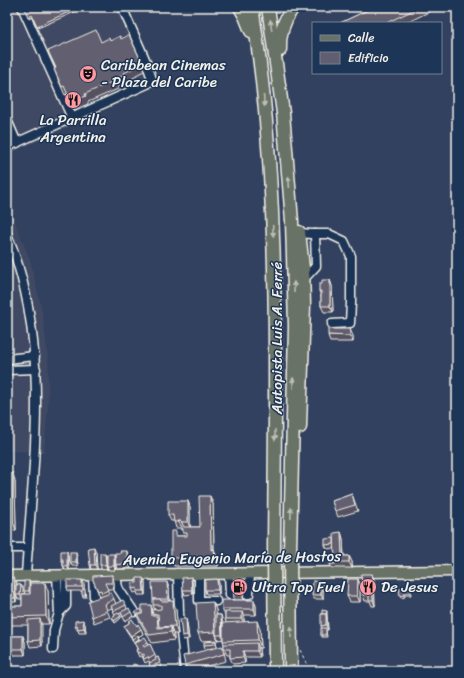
<svg xmlns="http://www.w3.org/2000/svg" width="464" height="678" font-family="Sriracha,sans-serif">
<style>
.built{fill:#404a64}
.lines{fill:none;stroke-linecap:round;stroke-linejoin:round}
.minor-casing{stroke:#f4f1e8;stroke-width:11}
.major-casing{stroke:#f4f1e8;stroke-width:13}
.highway-casing{stroke:#f4f1e8;stroke-width:15}
.path{stroke:#f4f1e8;stroke-width:1;stroke-dasharray:3 3;stroke-linecap:butt}
.minor{stroke:#1d3557;stroke-width:8}
.major{stroke:#697266;stroke-width:10}
.highway{stroke:#697266;stroke-width:12}
.highway-bridge-casing{stroke:#f4f1e8;stroke-width:15;stroke-linecap:butt}
.highway-bridge{stroke:#697266;stroke-width:12}
.wall{fill:#545161;stroke:#f4f1e8}
.shaded-wall{fill:#45424f;stroke:#f4f1e8}
.building{fill:#625e71;stroke:#f4f1e8}
.oneway{fill:#bcbeb4}
.labels{text-anchor:middle;dominant-baseline:central;stroke-width:3;stroke-linejoin:round;paint-order:stroke}
.poi-label{font-size:15px;fill:#f4f1e8;stroke:#1d3557;text-anchor:start}
.street-label{font-size:15px;fill:#f4f1e8;stroke:#1d3557}
</style>
<rect width="100%" height="100%" fill="#32415f"/>
<filter id="ink" filterUnits="userSpaceOnUse"><feTurbulence type="fractalNoise" baseFrequency=".025" numOctaves="2"/><feDisplacementMap in="SourceGraphic" scale="8" xChannelSelector="R" yChannelSelector="G"/><feConvolveMatrix kernelMatrix="1 2 1 2 8 2 1 2 1" color-interpolation-filters="sRGB"/></filter>
<g filter="url(#ink)">
<g class="built">
<path d="M7,7H128L160,84L7,155Z"/>
<path d="M7,201L31,263L43,316L48,358V406L44,452L7,451Z"/>
</g>
<g class="lines">
<g class="minor-casing">
<g id="minor">
<path d="M22,7L72,118"/>
<path d="M7,120L17,143"/>
<path d="M7,147L147,84L152,79L145,59L122,7"/>
<path d="M300,233L311,234H329L344,241L351,256V303L350,323L332,324"/>
<path d="M7,234C52,342 33,462 26,575"/>
<path d="M303,280L316,266L315,234"/>
<path d="M7,359L35,356"/>
<path d="M7,370L36,369"/>
<path d="M7,548H28"/>
<path d="M178,573L179,613L185,671"/>
<path d="M199,573V601H216"/>
<path d="M229,573L230,595L249,594L250,573"/>
<path d="M93,574L94,597"/>
<path d="M116,574L118,588L134,612"/>
<path d="M59,613L66,606V574"/>
<path d="M53,649L54,630L59,613L57,575"/>
</g>
</g>
<g class="major-casing">
<path id="major" d="M7,576L457,571"/>
</g>
<g class="highway-casing">
<g id="highway">
<path d="M240,7L245,16L251,31"/>
<path d="M252,7C281,187 275,370 274,552"/>
<path d="M268,7L283,113L292,221L295,326L290,552"/>
<path d="M280,50C279,34 284,20 293,7"/>
<path d="M299,232L303,268L304,305L300,427"/>
</g>
</g>
<path class="path" d="M300,650L310,671"/>
<use href="#minor" class="minor"/>
<use href="#major" class="major"/>
<use href="#highway" class="highway"/>
<g class="highway-bridge-casing">
<g id="highway-bridge">
<path d="M274,552L275,671"/>
<path d="M290,552L291,671"/>
</g>
</g>
<use href="#highway-bridge" class="highway-bridge"/>
</g>
<g class="wall">
<path d="M24,7H86L38,28L33,17L29,19Z"/>
<path d="M374,7H439L406,23H340Z"/>
<path d="M121,39L142,63L144,71L136,75L137,76L127,81L128,82L118,87V89L88,102V104L74,110L67,94L65,95L57,77L54,69L56,68L48,51Z"/>
<path d="M330,280L332,286L333,312H324L321,306V297L319,291L322,284Z"/>
<path d="M328,335L353,336V342H330Z"/>
<path d="M7,473L15,481L16,530L7,531Z"/>
<path d="M352,494L358,511L338,517L332,501Z"/>
<path d="M210,496L213,504L214,549L217,558L218,566H174L171,558L177,536H184L181,528H176L174,521H171L168,515L188,501L190,507V527H200Z"/>
<path d="M341,532L343,539L344,556H349L352,562V568H332L330,564L335,556V548L327,549L325,545L334,540Z"/>
<path d="M127,551L128,555V558H129L130,562L131,568L117,569L116,565L121,553Z"/>
<path d="M96,552L97,569H91L90,565Z"/>
<path d="M114,554L115,558V570H109L107,566Z"/>
<path d="M68,555L69,570H65L63,566V563L61,559Z"/>
<path d="M77,556L78,566H72L70,562Z"/>
<path d="M107,557V569L102,570L100,565Z"/>
<path d="M112,575L114,582V589H107L109,593L114,599L116,604L126,605L127,609L131,612L133,616L125,621L121,613L119,614L121,618L115,623L112,617L115,615L112,608L107,610L110,617L94,623L92,617L100,597L93,580Z"/>
<path d="M143,578L145,582V595H138L137,592L134,593L132,589Z"/>
<path d="M217,579L219,583V594H206L205,590Z"/>
<path d="M358,579L360,585V602H350L347,596Z"/>
<path d="M82,580L84,584V589L85,591L86,597H83L82,591H68L67,587Z"/>
<path d="M374,580L375,606H372L370,601H365L363,595Z"/>
<path d="M192,581L193,594L185,595L183,590Z"/>
<path d="M16,582V585H21L23,589L22,594H25L24,591L30,585L48,591L49,624H41L42,646L30,647L28,641V625H7V606H22V595V599H18L16,595V587V602H11L9,598V590H8L7,586Z"/>
<path d="M243,582V600H254L256,606V615H244V622L260,629L261,648H259L260,657H245V663L233,664L230,658V655H227L224,649V644L223,641L226,622L225,619V615L222,609L234,600Z"/>
<path d="M323,586V599H314L312,595Z"/>
<path d="M169,588L170,601L176,609L178,634H173L174,640L152,643L140,622L135,612L142,611L151,605L153,610H155L153,605Z"/>
<path d="M410,588L411,595H404L405,597L401,598L400,596Z"/>
<path d="M213,602L216,610L217,615H221L222,619L223,639L218,640V639V640L201,641L198,633Z"/>
<path d="M327,611V613L328,630H326L327,637H322L321,635L322,628L321,626Z"/>
<path d="M129,621L137,626L141,629L143,634L138,637L140,640L148,642L149,645L150,644L156,658L158,657L162,667L159,668L160,671H152L149,663L150,662L149,661L145,663L142,656L139,657L136,650L137,649L135,644L133,641L132,639L126,630L124,626L129,623Z"/>
<path d="M187,623L189,639L183,640L182,636Z"/>
<path d="M85,624L86,633H79L78,630H77L75,626Z"/>
<path d="M7,636H23L25,642V655H7Z"/>
<path d="M216,641L217,647L224,652L226,661L188,671L185,665L213,648L205,649L204,645Z"/>
</g>
<g class="shaded-wall">
<path d="M330,280L332,286L333,312L330,306Z"/>
<path d="M350,329L353,336V342L350,336Z"/>
<path d="M13,473L15,481L16,530L13,522Z"/>
<path d="M210,496L213,504L214,558L211,550Z"/>
<path d="M188,501L190,507V528L188,522Z"/>
<path d="M341,532L343,539L344,562L342,556Z"/>
<path d="M94,547L96,552L97,569L95,565Z"/>
<path d="M214,549L217,558L218,566L215,558Z"/>
<path d="M67,551L68,555L69,570L67,566Z"/>
<path d="M76,552L77,556L78,566L76,562Z"/>
<path d="M105,553L107,557V569L106,565Z"/>
<path d="M114,554L115,558V570L114,566Z"/>
<path d="M349,556L352,562V568L349,562Z"/>
<path d="M129,558L130,562L131,568L129,563Z"/>
<path d="M372,574L374,580L375,606L373,600Z"/>
<path d="M112,575L114,582V589L112,583Z"/>
<path d="M191,577L192,581L193,594L192,590Z"/>
<path d="M14,578L16,582V602L15,598Z"/>
<path d="M143,578L145,582V595L144,591Z"/>
<path d="M217,579L219,583V594L218,590Z"/>
<path d="M358,579L360,585V602L357,596Z"/>
<path d="M82,580L84,584V591L82,587Z"/>
<path d="M29,581L30,585L31,595L29,591Z"/>
<path d="M167,582L169,588L170,605L168,599Z"/>
<path d="M243,582V584L244,606L243,604Z"/>
<path d="M321,582L323,586V599L321,595Z"/>
<path d="M45,583L48,591L49,624L46,616Z"/>
<path d="M21,585L23,589L22,599L20,595Z"/>
<path d="M254,600L256,606V615L254,609Z"/>
<path d="M173,601L176,609L178,634L175,626Z"/>
<path d="M213,602L216,610L217,635H216L218,640L215,632Z"/>
<path d="M242,612L244,616V623L242,619Z"/>
<path d="M326,614L327,618L328,630L326,625Z"/>
<path d="M221,615L222,619L223,639L222,635Z"/>
<path d="M121,616V618L115,623L114,621Z"/>
<path d="M40,619L42,626V646L40,640Z"/>
<path d="M186,619L187,623L189,639L187,635Z"/>
<path d="M83,620L85,624L86,633L84,628Z"/>
<path d="M257,621L260,629L261,648L258,640Z"/>
<path d="M171,627L174,636V640L171,632Z"/>
<path d="M141,629L143,634L133,640L131,636Z"/>
<path d="M23,636L25,642V655L23,649Z"/>
<path d="M139,639L140,641L134,644V642Z"/>
<path d="M257,643L259,649L260,657L257,651Z"/>
<path d="M243,651L245,657V663L243,657Z"/>
</g>
<g class="building">
<path d="M24,7H80L37,26L32,15L28,17Z"/>
<path d="M374,7H420L386,23H340Z"/>
<path d="M96,30L101,42L109,38L110,41L120,36L121,39L129,35L142,63L133,67L134,68L124,73L125,74L115,79L116,80L85,94L86,96L71,102L64,86L62,87L54,69L56,68L48,51Z"/>
<path d="M322,280H330V306H321V291H319V284H322Z"/>
<path d="M328,329H350V336L328,335Z"/>
<rect x="7" y="473" width="6" height="49"/>
<path d="M352,494L355,505L335,511L332,501Z"/>
<path d="M199,496H210L211,550L214,549L215,558H171V531H176V536H187V533H183V529L178,521H181L184,527H200Z"/>
<path d="M168,501H188V522H182L181,521H178L179,522H174L173,515H168Z"/>
<path d="M341,532L342,556H349V562H335L334,533Z"/>
<path d="M334,538V544L325,545V539Z"/>
<path d="M94,547L95,565H90L88,548Z"/>
<path d="M61,551H67V566H63V559H61Z"/>
<path d="M120,551H127V558H129V563L116,565L115,553H121Z"/>
<rect x="70" y="552" width="6" height="10"/>
<path d="M100,553H105L106,565H100Z"/>
<rect x="107" y="554" width="7" height="12"/>
<rect x="330" y="556" width="5" height="8"/>
<path d="M361,574H372L373,600H369V595H363Z"/>
<path d="M112,575V583H105L108,590L102,593L101,590L98,591L93,580V576Z"/>
<path d="M191,577L192,590H183L182,578Z"/>
<path d="M7,578H14L15,598H9V586H7Z"/>
<path d="M137,578H143L144,591H137V588L132,589V583H137Z"/>
<path d="M217,579L218,590H205V580Z"/>
<path d="M348,579H358L357,596H347Z"/>
<rect x="67" y="580" width="15" height="7"/>
<rect x="24" y="581" width="5" height="10"/>
<path d="M313,581L321,582V595H312Z"/>
<path d="M152,582H167L168,599H153Z"/>
<path d="M233,582H243V600H234Z"/>
<path d="M30,583H45L46,616L7,617V606H22V594H30Z"/>
<path d="M16,585H21L20,595H16Z"/>
<path d="M410,588L411,593H404V595L400,596L399,589Z"/>
<path d="M85,589V595H82V590Z"/>
<path d="M111,593L114,599L105,604L107,611L92,617L88,601Z"/>
<path d="M153,599H160L161,601H173L175,626L159,627L158,614L153,615L152,610L161,609V605H153Z"/>
<path d="M123,600L126,605L114,611L111,606Z"/>
<rect x="222" y="600" width="32" height="9"/>
<path d="M213,602L215,632L198,633L196,603Z"/>
<path d="M142,605H151L152,616H157L158,628L171,627V632L149,635L137,614H142Z"/>
<path d="M129,608L131,612L123,617L121,612Z"/>
<path d="M141,609L142,611V614H137L138,616L135,612Z"/>
<path d="M322,610L327,611L326,615V614H322Z"/>
<rect x="225" y="612" width="17" height="7"/>
<path d="M118,613L121,616L114,621L112,617Z"/>
<path d="M321,614H326V625L321,626Z"/>
<path d="M216,615H221L222,635H216Z"/>
<path d="M40,619V640L28,641V620Z"/>
<path d="M132,619L137,626L138,624L141,629L131,636L124,626L129,623V621Z"/>
<path d="M180,619H186L187,635L182,636Z"/>
<path d="M83,620L84,628L78,629L77,625L75,626V621Z"/>
<path d="M257,621L258,640L223,641V623Z"/>
<rect x="321" y="628" width="5" height="7"/>
<rect x="7" y="636" width="16" height="13"/>
<path d="M137,636L139,639L134,642L132,639Z"/>
<path d="M145,637L148,642L143,645L144,647L150,644L155,655L149,659L148,657L144,659L143,657L144,656V654L142,655L140,652L138,653L136,650L138,649L134,643Z"/>
<path d="M216,641V644L204,645V642Z"/>
<path d="M257,643V651H243V657L230,658V649H224V644Z"/>
<path d="M222,646L224,654L185,665L183,656Z"/>
<path d="M158,657L160,663L150,667L149,663L156,660L155,658Z"/>
<path d="M133,664L137,665V668L141,669V671H133Z"/>
<path d="M159,668L160,670L157,671H153Z"/>
</g>
<defs><path id="oneway-solid" d="M-6-.8H1V-3.2L6.5 0L1 3.2V.8H-6Z"/></defs>
<g class="oneway">
<use href="#oneway-solid" transform="translate(271 25) rotate(-98)"/>
<use href="#oneway-solid" transform="translate(264 101) rotate(85)"/>
<use href="#oneway-solid" transform="translate(289 182) rotate(-94)"/>
<use href="#oneway-solid" transform="translate(273 231) rotate(87)"/>
<use href="#oneway-solid" transform="translate(294 287) rotate(-91)"/>
<use href="#oneway-solid" transform="translate(293 383) rotate(-89)"/>
<use href="#oneway-solid" transform="translate(275 435) rotate(90)"/>
<use href="#oneway-solid" transform="translate(291 513) rotate(-89)"/>
<use href="#oneway-solid" transform="translate(291 632) rotate(-90)"/>
</g>
</g>
<defs>
<g id="theatre-disc" transform="scale(0.9)"><circle r="9.5" fill="#ff9aa2" stroke="#1d3557"/><path d="M-5-5.5Q0-4 5-5.5V0Q5 5 0 6Q-5 5-5 0ZM-3.3-2.5H-1v1.5H-3.3ZM1-2.5H3.3v1.5H1ZM-2.8 1Q0 5.5 2.8 1Z" fill="#111"/></g>
<g id="restaurant-disc" transform="scale(0.9)"><circle r="9.5" fill="#ff9aa2" stroke="#1d3557"/><path d="M-5-6h1v4h1v-4h1v4h1v-4h1v5L-1.5 .5V6h-2V.5L-5-1ZM5-6V6H3V1.5H1.5Q1.5-4 5-6Z" fill="#111"/></g>
<g id="fuel-disc" transform="scale(0.9)"><circle r="9.5" fill="#ff9aa2" stroke="#1d3557"/><path d="M-5.5-6h7V0h2V4h1.3V-2.5L3-4.5l.8-.8L6-3V5H2.5V1h-1V6h-7ZM-4.2-4.7v3.2H.2V-4.7Z" fill="#111"/></g>
</defs>
<g fill-rule="evenodd">
<use href="#theatre-disc" x="88" y="74"/>
<use href="#restaurant-disc" x="73" y="100"/>
<use href="#fuel-disc" x="239" y="587"/>
<use href="#restaurant-disc" x="368" y="587"/>
</g>
<g class="labels">
<g class="poi-label">
<text x="101" y="65">Caribbean Cinemas<tspan x="101" dy="17">- Plaza del Caribe</tspan></text>
<text x="73" y="120" text-anchor="middle">La Parrilla<tspan x="73" dy="17">Argentina</tspan></text>
<text x="252" y="587">Ultra Top Fuel</text>
<text x="381" y="587">De Jesus</text>
</g>
<g class="street-label">
<text transform="translate(277 338) rotate(-90)">Autopista Luis A. Ferré</text>
<text transform="translate(232 558) rotate(-1)">Avenida Eugenio María de Hostos</text>
</g>
</g>
<rect width="464" height="678" fill="none" stroke="#1d3557" stroke-width="24"/>
<rect x="12" y="12" width="440" height="654" fill="none" stroke="#f4f1e8" stroke-width="1.5" filter="url(#ink)"/>
<rect x="312" y="22" width="130" height="52" fill="#1d3557" stroke="#738091"/>
<rect x="320" y="35" width="20" height="6" fill="#697266" stroke="#738091"/>
<text x="348" y="42" font-size="12" fill="#f4f1e8">Calle</text>
<rect x="320" y="52" width="20" height="12" fill="#625e71" stroke="#738091"/>
<text x="348" y="62" font-size="12" fill="#f4f1e8">Edificio</text>
</svg>
